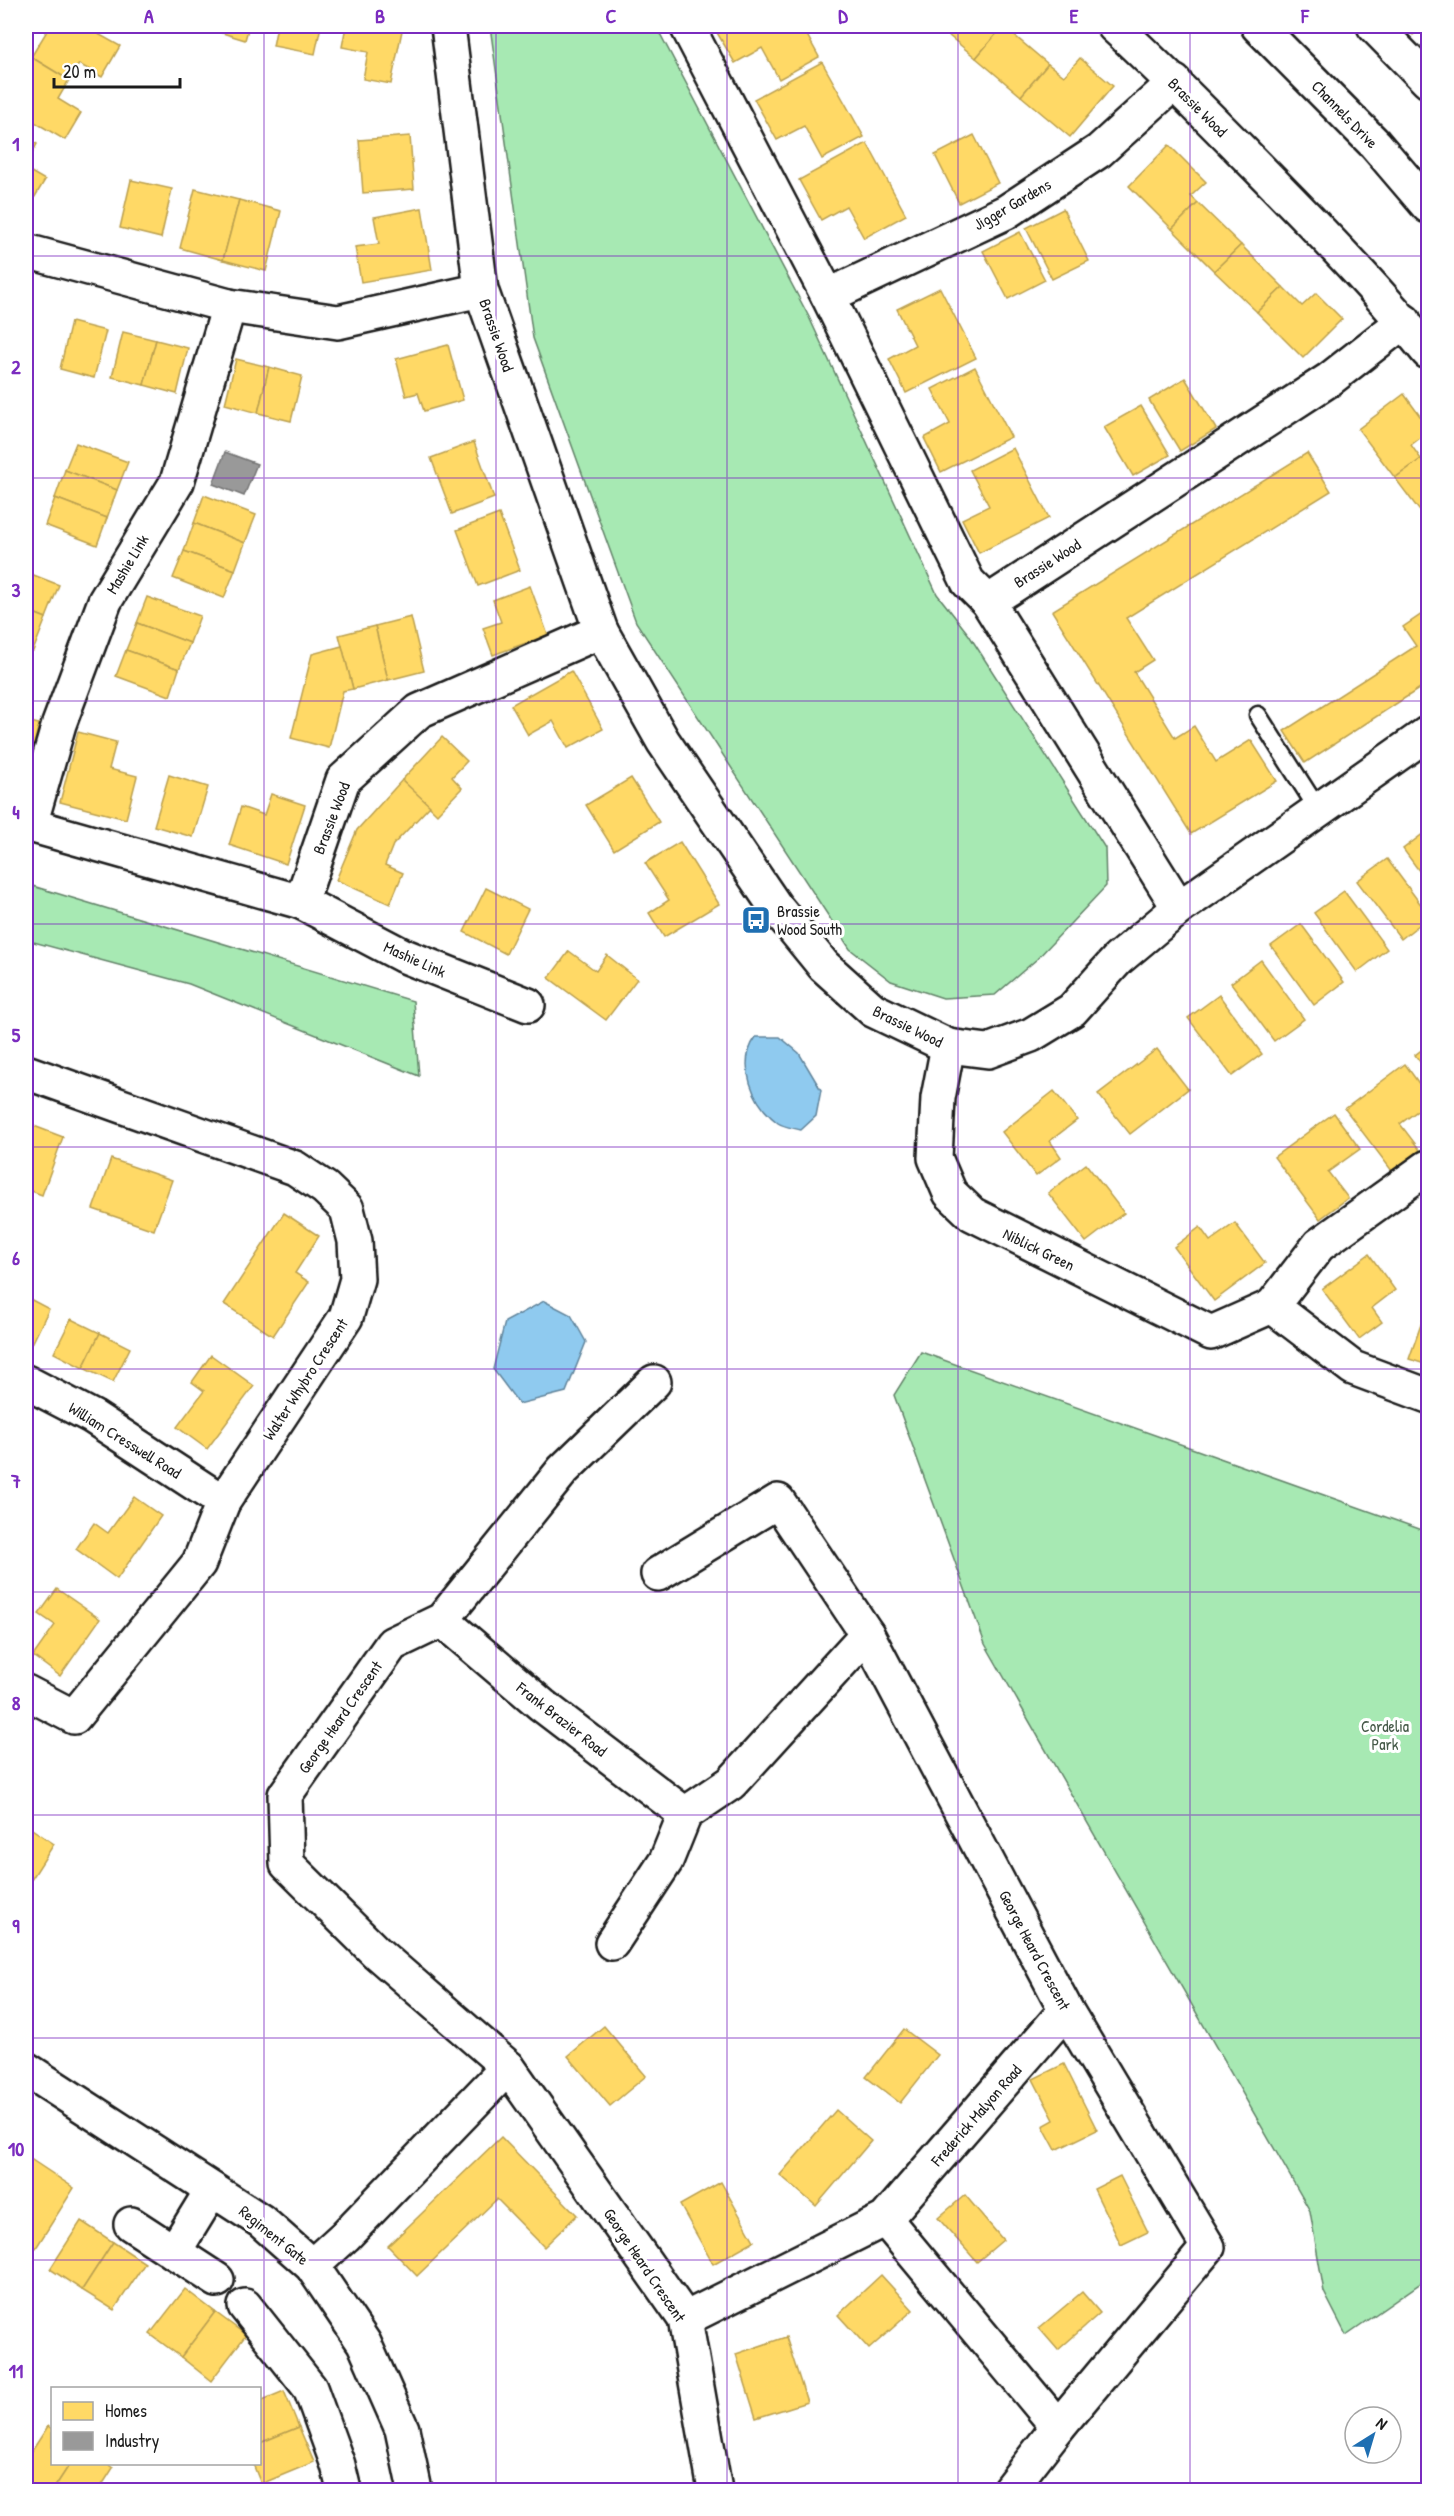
<svg xmlns="http://www.w3.org/2000/svg" width="1454" height="2516" font-family="'Patrick Hand',sans-serif">
<style>
.green{fill:#a7e9b3;stroke:#628268;stroke-width:1.5}
.water{fill:#8fcaef;stroke:#61849b;stroke-width:1.5}
.homes{fill:#ffd966;stroke:#bba050;stroke-width:1.5}
.industry{fill:#999;stroke:#747474;stroke-width:1.5}
.lines{fill:none;stroke-linecap:round;stroke-linejoin:round}
.service-casing{stroke:#1c1c1c;stroke-width:21}
.minor-casing{stroke:#1c1c1c;stroke-width:38}
.trunk-casing{stroke:#1c1c1c;stroke-width:38}
.service{stroke:#fff;stroke-width:16}
.minor{stroke:#fff;stroke-width:33}
.trunk{stroke:#fff;stroke-width:33}
.grid{fill:none;stroke:#7b2cbf;stroke-width:1.5;stroke-opacity:0.55}
.labels{text-anchor:middle;dominant-baseline:central;stroke-width:6;stroke-linejoin:round;paint-order:stroke}
.street-label{font-size:16px;fill:#1c1c1c;stroke:#fff}
.poi-label{font-size:16px;fill:#1c1c1c;stroke:#fff;text-anchor:start}
.park-label{font-size:16px;fill:#465a49;stroke:#fff}
.neatline{fill:none;stroke:#7b2cbf;stroke-width:2}
.grid-label{font-size:20px;text-anchor:middle;font-weight:bold;fill:#7b2cbf}
</style>
<rect width="100%" height="100%" fill="#fff"/>
<filter id="ink" filterUnits="userSpaceOnUse"><feTurbulence type="fractalNoise" baseFrequency=".0167" numOctaves="2"/><feDisplacementMap in="SourceGraphic" scale="12" xChannelSelector="R" yChannelSelector="G"/><feConvolveMatrix kernelMatrix="1 2 1 2 8 2 1 2 1" color-interpolation-filters="sRGB"/></filter>
<g filter="url(#ink)">
<g class="green">
<path d="M490,26H656L809,317L937,594L969,635L1105,848L1106,886L1037,959L995,995L943,998L891,981L850,949L636,622L533,338Z"/>
<path d="M26,884L413,1001L419,1076L189,984L26,940Z"/>
<path d="M921,1352L1428,1532V2278L1346,2335L1324,2292L1310,2211L985,1644L894,1395Z"/>
</g>
<g class="water">
<path d="M756,1037H780L799,1053L821,1090L816,1116L801,1130C794,1128 784,1127 778,1123C753,1104 736,1064 756,1037Z"/>
<path d="M544,1301L571,1315L586,1342L566,1392L519,1404L493,1369L505,1322Z"/>
</g>
<g class="homes">
<path d="M50,26H84L120,46L102,77L79,64L69,80L31,57Z"/>
<path d="M200,26H249L245,40Z"/>
<path d="M277,26H321L315,54L273,46Z"/>
<path d="M346,26H403L391,84L363,79L368,52L342,47Z"/>
<path d="M713,26H802L819,57L779,79L762,48L735,63Z"/>
<path d="M937,26H1003L976,58Z"/>
<path d="M1003,26L1048,64L1021,96L976,58Z"/>
<path d="M1404,26H1428V35L1421,27L1413,35Z"/>
<path d="M31,57L69,80L58,99L81,113L65,140L26,117V66Z"/>
<path d="M1080,58L1113,86L1070,137L1021,96L1048,64L1064,76Z"/>
<path d="M822,62L864,137L822,159L804,126L777,140L754,99Z"/>
<path d="M974,135L998,183L959,203L935,155Z"/>
<path d="M410,136L414,189L363,193L359,140Z"/>
<path d="M26,137L37,144L26,164Z"/>
<path d="M867,143L906,215L864,238L846,206L821,220L799,180Z"/>
<path d="M1169,145L1206,182L1191,196L1198,203L1172,229L1129,186Z"/>
<path d="M26,169L45,180L27,210L26,209Z"/>
<path d="M131,180L172,189L161,238L120,228Z"/>
<path d="M195,189L239,200L223,260L180,248Z"/>
<path d="M239,200L281,211L266,271L223,260Z"/>
<path d="M1198,203L1241,245L1214,271L1172,229Z"/>
<path d="M422,208L432,270L361,282L355,247L379,244L374,217Z"/>
<path d="M1063,209L1089,261L1052,279L1026,228Z"/>
<path d="M1020,232L1045,280L1008,299L983,251Z"/>
<path d="M1241,245L1283,287L1257,312L1214,271Z"/>
<path d="M1283,287L1302,306L1316,293L1342,319L1303,358L1257,312Z"/>
<path d="M940,288L976,358L906,393L889,359L915,345L897,309Z"/>
<path d="M71,322L106,331L94,378L60,369Z"/>
<path d="M123,332L156,340L144,385L112,377Z"/>
<path d="M156,340L188,348L177,394L144,385Z"/>
<path d="M448,345L463,400L424,411L418,393L406,396L396,359Z"/>
<path d="M236,359L269,367L258,413L225,404Z"/>
<path d="M269,367L302,376L291,421L258,413Z"/>
<path d="M975,367L1011,437L941,472L924,438L950,424L932,389Z"/>
<path d="M1185,378L1216,429L1180,451L1149,400Z"/>
<path d="M1404,394L1428,427V432L1411,445L1421,459L1395,478L1358,429Z"/>
<path d="M1141,406L1170,455L1133,476L1104,427Z"/>
<path d="M474,442L494,498L452,514L431,458Z"/>
<path d="M76,443L128,462L117,490L65,470Z"/>
<path d="M1013,448L1049,518L979,553L962,519L989,506L970,470Z"/>
<path d="M1307,453L1331,491L1126,618L1153,660L1134,672L1175,738L1194,726L1216,762L1251,740L1277,781L1191,834L1052,611Z"/>
<path d="M1421,459L1428,469V522L1395,478Z"/>
<path d="M65,470L117,490L107,518L55,498Z"/>
<path d="M204,495L256,515L245,543L194,523Z"/>
<path d="M55,498L107,518L97,545L45,525Z"/>
<path d="M499,514L520,570L478,586L457,530Z"/>
<path d="M194,523L245,543L235,570L184,551Z"/>
<path d="M184,551L235,570L224,598L173,578Z"/>
<path d="M26,572L59,585L46,618L26,610Z"/>
<path d="M530,586L548,635L493,655L483,628L501,622L493,600Z"/>
<path d="M147,597L200,616L190,643L137,623Z"/>
<path d="M26,610L46,618L33,651L26,648Z"/>
<path d="M1428,610V683L1305,763L1284,731L1416,646L1403,627Z"/>
<path d="M411,617L424,671L388,680L375,626Z"/>
<path d="M137,623L190,643L179,669L126,650Z"/>
<path d="M375,626L388,680L353,689L339,635Z"/>
<path d="M342,646L353,689L343,691L329,748L291,738L312,654Z"/>
<path d="M126,650L179,669L170,696L116,676Z"/>
<path d="M571,671L603,729L568,748L553,721L528,735L511,705Z"/>
<path d="M26,721L39,724L26,778Z"/>
<path d="M78,732L116,742L109,769L137,776L126,819L60,802Z"/>
<path d="M442,737L467,761L452,777L462,788L437,814L402,780Z"/>
<path d="M169,775L208,787L193,837L154,826Z"/>
<path d="M631,778L659,822L614,850L586,805Z"/>
<path d="M402,780L430,806L393,845L385,865L403,873L390,904L336,880L357,830Z"/>
<path d="M271,794L305,805L286,864L229,845L241,807L264,815Z"/>
<path d="M1428,830V883L1403,849Z"/>
<path d="M680,842L719,904L664,937L649,913L669,900L645,863Z"/>
<path d="M1387,859L1428,914V918L1401,939L1357,881Z"/>
<path d="M486,888L528,909L506,954L464,932Z"/>
<path d="M1344,891L1387,949L1357,972L1314,913Z"/>
<path d="M1301,924L1344,982L1314,1005L1271,946Z"/>
<path d="M569,951L596,971L607,955L637,979L606,1020L549,978Z"/>
<path d="M1261,960L1304,1019L1274,1041L1231,983Z"/>
<path d="M1219,995L1262,1054L1232,1076L1188,1018Z"/>
<path d="M1428,1045V1073L1415,1055Z"/>
<path d="M1157,1049L1188,1089L1130,1134L1098,1094Z"/>
<path d="M1405,1064L1428,1096V1103L1400,1124L1420,1150L1392,1171L1345,1109Z"/>
<path d="M1054,1091L1077,1120L1050,1141L1061,1157L1036,1176L1002,1132Z"/>
<path d="M1334,1113L1360,1149L1328,1172L1348,1198L1320,1219L1274,1157Z"/>
<path d="M26,1123L63,1137L42,1195L26,1189Z"/>
<path d="M111,1159L172,1180L154,1230L93,1209Z"/>
<path d="M1086,1164L1124,1213L1086,1242L1048,1193Z"/>
<path d="M284,1213L319,1236L295,1273L309,1282L273,1336L224,1304Z"/>
<path d="M1235,1223L1265,1263L1214,1301L1174,1247L1200,1227L1210,1241Z"/>
<path d="M1369,1254L1395,1290L1372,1308L1382,1322L1359,1339L1322,1289Z"/>
<path d="M26,1297L49,1309L32,1344L26,1341Z"/>
<path d="M1425,1313L1428,1315V1365L1409,1359Z"/>
<path d="M71,1319L100,1333L83,1368L54,1353Z"/>
<path d="M100,1333L130,1348L113,1382L83,1368Z"/>
<path d="M211,1355L254,1386L207,1449L177,1427L204,1391L192,1382Z"/>
<path d="M134,1497L161,1516L117,1579L76,1549L94,1523L108,1533Z"/>
<path d="M57,1589L100,1619L60,1676L33,1656L55,1625L39,1614Z"/>
<path d="M26,1825L54,1844L26,1888Z"/>
<path d="M604,2026L646,2076L610,2106L568,2056Z"/>
<path d="M904,2029L938,2055L900,2103L866,2077Z"/>
<path d="M1064,2064L1097,2130L1056,2150L1043,2126L1054,2120L1033,2079Z"/>
<path d="M836,2110L871,2141L816,2206L780,2175Z"/>
<path d="M501,2137L577,2215L544,2247L497,2199L417,2276L388,2246Z"/>
<path d="M26,2156L74,2188L36,2248L26,2241Z"/>
<path d="M1120,2176L1148,2232L1121,2245L1094,2189Z"/>
<path d="M721,2182L754,2241L713,2264L680,2205Z"/>
<path d="M965,2195L1003,2240L977,2262L938,2218Z"/>
<path d="M81,2221L113,2242L82,2290L50,2269Z"/>
<path d="M113,2242L145,2263L114,2310L82,2290Z"/>
<path d="M881,2275L913,2310L869,2349L838,2315Z"/>
<path d="M185,2289L215,2312L181,2357L150,2334Z"/>
<path d="M1082,2292L1100,2313L1058,2350L1039,2328Z"/>
<path d="M215,2312L246,2335L211,2381L181,2357Z"/>
<path d="M786,2337L807,2402L756,2418L736,2354Z"/>
<path d="M284,2391L299,2427L260,2443V2401Z"/>
<path d="M48,2426L52,2429V2464H70L53,2490H39L26,2482V2460Z"/>
<path d="M299,2427L314,2462L261,2484L253,2464H260V2443Z"/>
<path d="M70,2464H107L113,2468L99,2490H53Z"/>
</g>
<path class="industry" d="M225,452L257,464L244,496L213,484Z"/>
<g class="lines">
<g class="service-casing">
<path id="service" d="M1258,715L1319,811"/>
</g>
<g class="minor-casing">
<g id="minor">
<path d="M448,26L481,290L601,631L663,741L775,906L824,966L873,1010L948,1046L988,1051L1031,1035L1072,1010L1118,959L1179,908L1428,733"/>
<path d="M687,26L828,296L968,582L988,602"/>
<path d="M1114,26C1171,78 1225,134 1280,190C1331,242 1382,295 1428,352"/>
<path d="M1374,26L1428,81"/>
<path d="M26,251L229,306L338,322L481,290"/>
<path d="M828,296L1006,212L1099,151L1175,82"/>
<path d="M26,824L301,902L402,955L528,1005"/>
<path d="M30,825L59,724L105,601L177,482L229,306"/>
<path d="M301,902L343,780L419,711L601,631"/>
<path d="M1179,908L988,602L1330,379L1404,321"/>
<path d="M948,1046L938,1098L935,1158L950,1193L972,1214L1211,1333L1272,1306L1353,1368L1428,1396"/>
<path d="M26,1072L295,1168L325,1188L347,1209L355,1241L357,1279L346,1317L223,1502L199,1563L74,1717L26,1692"/>
<path d="M1272,1306L1319,1245L1428,1167"/>
<path d="M26,1382L93,1417L223,1502"/>
<path d="M654,1382L563,1470L442,1620L392,1644L285,1795L287,1864L377,1953L508,2067L685,2319L715,2490"/>
<path d="M658,1574L778,1501L867,1634L1066,2010L1208,2247L1058,2427L1009,2490"/>
<path d="M442,1620L542,1705L685,1814L731,1783L867,1634"/>
<path d="M612,1943L666,1861L685,1814"/>
<path d="M26,2069L261,2221L312,2266L364,2343L402,2429L415,2490"/>
<path d="M885,2219L1058,2427"/>
<path d="M131,2224L217,2280"/>
<path d="M174,2252L212,2190"/>
<path d="M312,2266L345,2236L508,2067"/>
<path d="M245,2306L310,2388L338,2465L344,2490"/>
<path d="M685,2319L885,2219L1066,2010"/>
</g>
</g>
<g class="trunk-casing">
<path id="trunk" d="M1258,26L1375,144L1428,206"/>
</g>
<use href="#service" class="service"/>
<use href="#minor" class="minor"/>
<use href="#trunk" class="trunk"/>
</g>
</g>
<path class="grid" d="M264,26V2490M496,26V2490M727,26V2490M958,26V2490M1190,26V2490M26,256H1428M26,478H1428M26,701H1428M26,924H1428M26,1147H1428M26,1369H1428M26,1592H1428M26,1815H1428M26,2038H1428M26,2260H1428"/>
<defs>
<g id="bus-square" transform="scale(1.5)"><rect x="-9" y="-9" width="18" height="18" rx="4" fill="#1f6fb2" stroke="#fff"/><path d="M-5-6H5V4H4V6H2V4H-2V6H-4V4H-5ZM-3.5-4V0h7V-4ZM-3.5 1.2v1.5H-2V1.2ZM2 1.2v1.5H3.5V1.2Z" fill="#fff"/></g>
</defs>
<g fill-rule="evenodd">
<use href="#bus-square" x="756" y="920"/>
</g>
<g class="labels">
<g class="street-label">
<text transform="translate(1198 107) rotate(45)">Brassie Wood</text>
<text transform="translate(1345 114) rotate(46)">Channels Drive</text>
<text transform="translate(1012 204) rotate(-30)">Jigger Gardens</text>
<text transform="translate(497 335) rotate(71)">Brassie Wood</text>
<text transform="translate(1047 563) rotate(-33)">Brassie Wood</text>
<text transform="translate(127 564) rotate(-59)">Mashie Link</text>
<text transform="translate(331 818) rotate(-69)">Brassie Wood</text>
<text transform="translate(415 959) rotate(24)">Mashie Link</text>
<text transform="translate(908 1026) rotate(26)">Brassie Wood</text>
<text transform="translate(1039 1249) rotate(26)">Niblick Green</text>
<text transform="translate(305 1379) rotate(-57)">Walter Whybro Crescent</text>
<text transform="translate(125 1440) rotate(32)">William Cresswell Road</text>
<text transform="translate(340 1717) rotate(-55)">George Heard Crescent</text>
<text transform="translate(562 1719) rotate(38)">Frank Brazier Road</text>
<text transform="translate(1035 1950) rotate(62)">George Heard Crescent</text>
<text transform="translate(976 2115) rotate(-49)">Frederick Malyon Road</text>
<text transform="translate(274 2235) rotate(39)">Regiment Gate</text>
<text transform="translate(645 2265) rotate(56)">George Heard Crescent</text>
</g>
<g class="poi-label">
<text x="777" y="911">Brassie<tspan x="777" dy="18">Wood South</tspan></text>
</g>
<g class="park-label">
<text x="1385" y="1726">Cordelia<tspan x="1385" dy="18">Park</tspan></text>
</g>
</g>
<rect width="1454" height="2516" fill="none" stroke="#fff" stroke-width="66"/>
<rect x="51" y="2387" width="210" height="78" fill="#ffffff" stroke="#a4a4a4" stroke-width="1.5"/>
<rect x="63" y="2402" width="30" height="18" fill="#ffd966" stroke="#a4a4a4" stroke-width="1.5"/>
<text x="105" y="2417" font-size="18" fill="#1c1c1c">Homes</text>
<rect x="63" y="2432" width="30" height="18" fill="#999999" stroke="#a4a4a4" stroke-width="1.5"/>
<text x="105" y="2447" font-size="18" fill="#1c1c1c">Industry</text>
<g transform="translate(1373 2435) rotate(37)"><circle r="28" fill="#ffffff" stroke="#a4a4a4" stroke-width="1.5"/>
<path d="M0-4.5L10 22L0 15L-10 22Z" fill="#1f6fb2"/>
<text y="-9" font-size="16" font-weight="bold" text-anchor="middle" fill="#1c1c1c">N</text>
</g>
<path d="M54 78v9h126v-9" fill="none" stroke="#1c1c1c" stroke-width="3"/>
<text x="63" y="78" font-size="18" fill="#1c1c1c" stroke="#ffffff" stroke-width="4.5" paint-order="stroke">20 m</text>
<rect x="33" y="33" width="1388" height="2450" class="neatline"/>
<g class="grid-label">
<text x="149" y="23">A</text>
<text x="380" y="23">B</text>
<text x="611" y="23">C</text>
<text x="843" y="23">D</text>
<text x="1074" y="23">E</text>
<text x="1305" y="23">F</text>
<text x="16" y="151">1</text>
<text x="16" y="374">2</text>
<text x="16" y="597">3</text>
<text x="16" y="819">4</text>
<text x="16" y="1042">5</text>
<text x="16" y="1265">6</text>
<text x="16" y="1488">7</text>
<text x="16" y="1710">8</text>
<text x="16" y="1933">9</text>
<text x="16" y="2156">10</text>
<text x="16" y="2378">11</text>
</g>
</svg>
